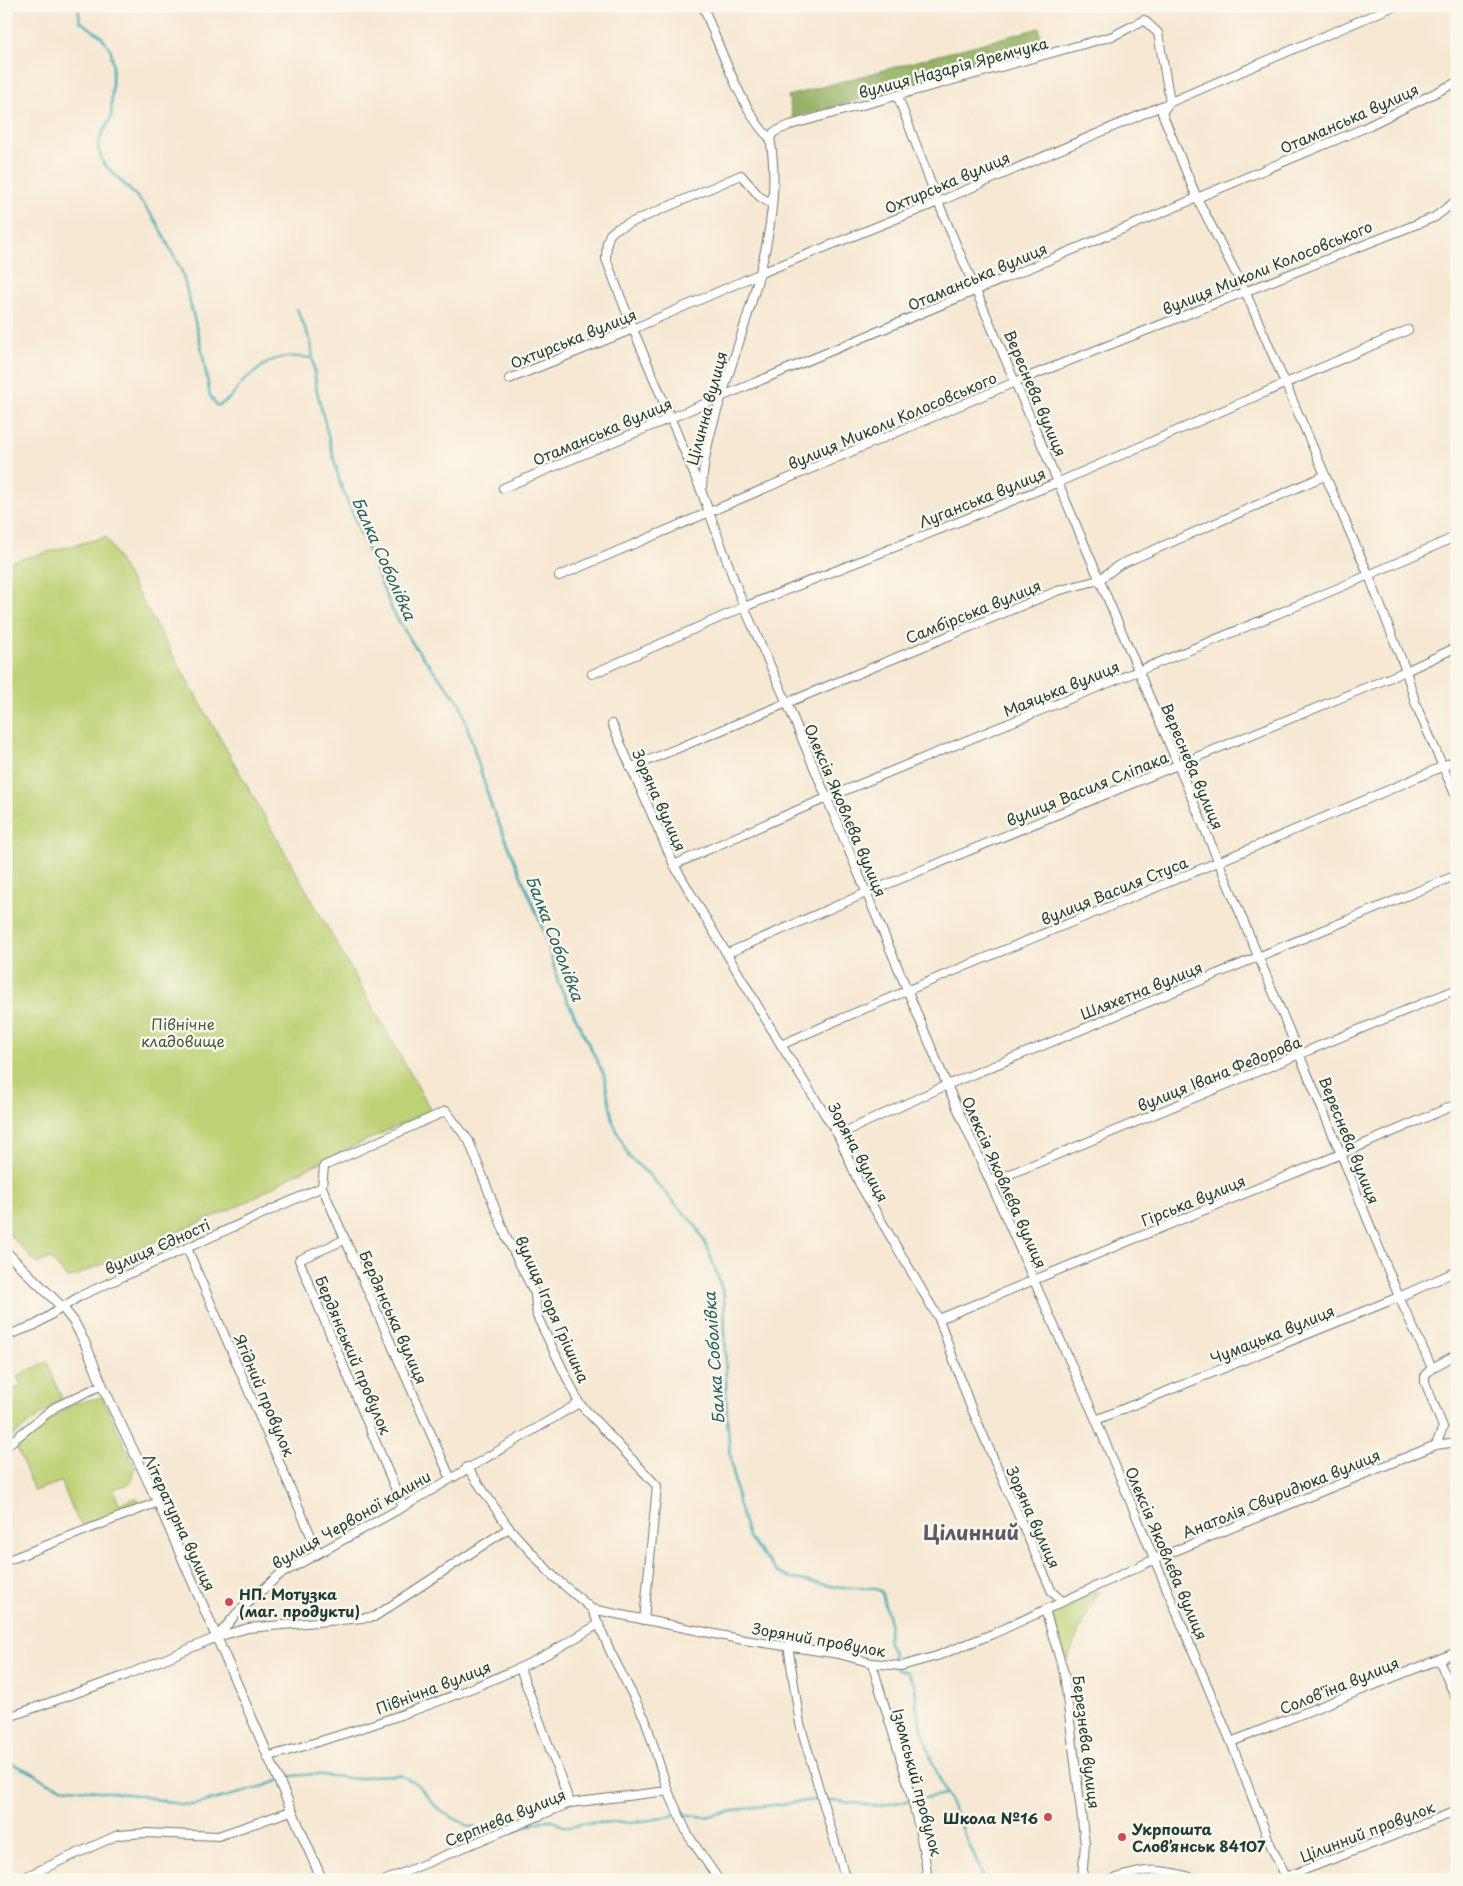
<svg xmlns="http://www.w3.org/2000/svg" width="1463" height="1886" font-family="'Playpen Sans',sans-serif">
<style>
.green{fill:#bdd276;stroke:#6e8855}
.forest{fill:#96b467;stroke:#5a784e}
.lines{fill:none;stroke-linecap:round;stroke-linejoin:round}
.stream{stroke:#3aabb5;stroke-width:2.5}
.minor-casing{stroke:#6a796b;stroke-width:10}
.tertiary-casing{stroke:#6a796b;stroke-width:11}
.minor{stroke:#fff;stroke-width:8}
.tertiary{stroke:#fff;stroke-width:9}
.poi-dot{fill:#d1495b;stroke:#fbf7ec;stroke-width:2}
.labels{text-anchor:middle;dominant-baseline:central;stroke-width:5;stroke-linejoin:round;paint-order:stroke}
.street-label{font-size:15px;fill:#1f3d34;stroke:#fbf7ec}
.park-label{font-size:15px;fill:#3f5b41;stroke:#fbf7ec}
.poi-label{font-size:15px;font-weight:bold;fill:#1f3d34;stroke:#fbf7ec;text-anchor:start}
.water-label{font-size:16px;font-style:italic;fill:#275e5b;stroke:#fbf7ec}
.district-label{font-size:20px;font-weight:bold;fill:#5e5b69;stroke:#fbf7ec}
</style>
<rect width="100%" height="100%" fill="#fbf7ec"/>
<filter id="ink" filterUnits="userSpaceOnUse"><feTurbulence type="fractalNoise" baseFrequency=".02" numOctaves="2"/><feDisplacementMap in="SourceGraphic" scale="10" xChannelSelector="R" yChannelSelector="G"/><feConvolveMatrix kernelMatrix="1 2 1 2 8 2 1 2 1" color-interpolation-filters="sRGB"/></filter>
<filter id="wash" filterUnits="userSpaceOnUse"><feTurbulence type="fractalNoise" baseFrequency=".0096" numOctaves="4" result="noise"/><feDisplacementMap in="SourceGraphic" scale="20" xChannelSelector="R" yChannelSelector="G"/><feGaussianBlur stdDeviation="1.12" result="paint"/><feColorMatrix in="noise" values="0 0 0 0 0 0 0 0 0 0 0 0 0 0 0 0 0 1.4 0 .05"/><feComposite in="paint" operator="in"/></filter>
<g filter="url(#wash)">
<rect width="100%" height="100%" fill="#f6e8d2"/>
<g class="green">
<path d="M106,537L431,1110L293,1175L245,1203L68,1279L50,1258L37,1264L6,1231V563Z"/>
<path d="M47,1362L62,1399L6,1441V1392L22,1386L17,1376Z"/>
<path d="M102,1397L135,1467L130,1484L113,1489L119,1504L135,1498L142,1503L83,1526L78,1521L61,1482L34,1491L16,1445L73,1404Z"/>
<path d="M1100,1590L1081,1626L1067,1661L1052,1614Z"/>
</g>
<path class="forest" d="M1039,28L1043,49L793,118L788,96Z"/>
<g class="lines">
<g class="stream">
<path d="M78,6L80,21L101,36L111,50L113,64L111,118L101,136L98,147L103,163L138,198L156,221L182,272L201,345L210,396L217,406C230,401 234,393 242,383C245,379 250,376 254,373C274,355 285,355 312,358"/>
<path d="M297,309L311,342L316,387L340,483L393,612L415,647L460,703L491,805L537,914L548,944L558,982L604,1075L613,1122L629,1157L647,1173L696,1226L708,1249L724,1295L727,1417L730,1453L738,1502L748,1537L777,1572L790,1578L841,1588H873L881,1591L890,1622L888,1640L893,1654L892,1665"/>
<path d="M896,1668L907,1672L915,1685L917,1711L931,1759L985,1880"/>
<path d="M6,1761L35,1774L49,1783L61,1787L136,1795L179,1804L193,1805L256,1789L292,1776L314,1774L357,1779L369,1776L400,1775L417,1784L440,1811L469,1826L494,1833"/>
<path d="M681,1814L706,1817L748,1808L823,1799L877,1806L946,1794"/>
<path d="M512,1831C524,1829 537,1820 549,1820C557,1820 561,1828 570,1827C573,1827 577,1825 581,1824C613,1821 644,1825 676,1814"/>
</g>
</g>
</g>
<g filter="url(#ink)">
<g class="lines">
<g class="minor-casing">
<g id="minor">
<path d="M703,6C716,38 745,118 770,138"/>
<path d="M898,97L938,202L1139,672L1341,1154L1399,1297L1432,1368L1425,1375V1382L1443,1427L1436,1445"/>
<path d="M770,138L774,132L790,125L1113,36L1144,20L1158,33L1170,101L1162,113L1197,198L1245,291L1369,576L1406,671L1416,705L1457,799"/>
<path d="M772,204L760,197L741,175L616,229L610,234L607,242L606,259L633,329L702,493L744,607L787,703L947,1085L1096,1420L1231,1742L1271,1846L1286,1877L1285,1880"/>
<path d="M509,379L633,329L761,273L938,202L1394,6"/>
<path d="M503,488L1362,129L1457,82"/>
<path d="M702,489C703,453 714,419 725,386C749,309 785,220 770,138"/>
<path d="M559,576L1015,382L1435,217L1457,200"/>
<path d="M592,674L744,607L1059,482L1408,330"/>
<path d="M612,724L674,865L781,1045L838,1135L859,1183L939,1319L970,1405L1052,1592L1062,1601"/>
<path d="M630,768L1057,591L1099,580L1119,565L1324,476"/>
<path d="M674,865C725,842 775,819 827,798C1036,710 1249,630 1457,536"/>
<path d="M728,953L866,893L1406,671L1457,647"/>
<path d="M781,1045C1004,946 1233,860 1457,760"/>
<path d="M838,1135L947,1085L1457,875"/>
<path d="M991,1182L1457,989"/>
<path d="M344,1240L299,1260L403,1507"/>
<path d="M187,1248L318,1552"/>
<path d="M939,1319L1341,1154L1457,1104"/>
<path d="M6,1336L35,1325L80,1296L322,1187"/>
<path d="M1432,1368L1457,1354"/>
<path d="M1096,1420L1399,1297L1457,1271"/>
<path d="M6,1446L55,1407L102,1385"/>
<path d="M467,1467L509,1528L553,1576L592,1609L611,1653L645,1719L668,1791L688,1835L719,1880"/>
<path d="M450,1477L322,1187L324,1166L446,1111L469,1141L507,1239L535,1294L537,1316L579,1403L657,1486L644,1620"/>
<path d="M6,1561L158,1502"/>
<path d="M592,1609L744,1640L839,1654L872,1663L901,1666L937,1656L995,1633L1155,1559L1436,1445L1457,1442"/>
<path d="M1045,1610L1064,1673L1085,1844L1082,1880"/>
<path d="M217,1637L248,1628L374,1617L509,1528"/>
<path d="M788,1645L800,1724L846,1880"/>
<path d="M1439,1660L1457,1701"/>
<path d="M872,1663C892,1734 919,1806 928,1880"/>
<path d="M520,1668L570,1803"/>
<path d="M6,1718L124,1676L217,1637L236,1614L279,1575L403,1507L579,1403"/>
<path d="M1231,1742L1457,1652"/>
<path d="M267,1757C353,1732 438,1705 519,1668C547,1656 573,1639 599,1624"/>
<path d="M1286,1877L1457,1811"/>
<path d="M18,1880L118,1835L146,1833L218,1836L291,1811"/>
<path d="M386,1880L570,1803L668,1791"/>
<path d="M1111,1880C1148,1867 1163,1868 1200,1880"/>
</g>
</g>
<g class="tertiary-casing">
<path id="tertiary" d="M6,1252L63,1308L74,1322L85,1343L102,1385L158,1502L322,1880"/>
</g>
<use href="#minor" class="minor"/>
<use href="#tertiary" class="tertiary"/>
</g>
</g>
<g class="poi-dot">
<circle cx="229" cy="1602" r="5"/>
<circle cx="1048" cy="1817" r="5"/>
<circle cx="1122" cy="1837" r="5"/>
</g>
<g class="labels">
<g class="street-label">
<text transform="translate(953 67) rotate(-15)">вулиця Назарія Яремчука</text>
<text transform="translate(1349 118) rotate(-24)">Отаманська вулиця</text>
<text transform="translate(947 182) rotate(-23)">Охтирська вулиця</text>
<text transform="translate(1267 267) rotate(-22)">вулиця Миколи Колосовського</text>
<text transform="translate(977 276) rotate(-23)">Отаманська вулиця</text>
<text transform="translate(573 338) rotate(-22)">Охтирська вулиця</text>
<text transform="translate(1036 393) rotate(67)">Вереснева вулиця</text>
<text transform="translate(706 408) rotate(-75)">Цілинна вулиця</text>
<text transform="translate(892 420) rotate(-23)">вулиця Миколи Колосовського</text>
<text transform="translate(602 431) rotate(-23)">Отаманська вулиця</text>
<text transform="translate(982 497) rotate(-22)">Луганська вулиця</text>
<text transform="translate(973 611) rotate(-22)">Самбірська вулиця</text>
<text transform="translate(1061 688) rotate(-22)">Маяцька вулиця</text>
<text transform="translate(1193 766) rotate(67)">Вереснева вулиця</text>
<text transform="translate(1087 788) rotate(-22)">вулиця Василя Сліпака</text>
<text transform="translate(660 800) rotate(66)">Зоряна вулиця</text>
<text transform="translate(846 810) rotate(67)">Олексія Яковлєва вулиця</text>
<text transform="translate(1114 890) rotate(-22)">вулиця Василя Стуса</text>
<text transform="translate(1141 990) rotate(-22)">Шляхетна вулиця</text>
<text transform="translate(1219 1073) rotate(-22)">вулиця Івана Федорова</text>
<text transform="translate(1350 1140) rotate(68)">Вереснева вулиця</text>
<text transform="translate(859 1152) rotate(62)">Зоряна вулиця</text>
<text transform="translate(1005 1182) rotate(66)">Олексія Яковлєва вулиця</text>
<text transform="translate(1193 1200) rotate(-22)">Гірська вулиця</text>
<text transform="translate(157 1246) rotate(-24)">вулиця Єдності</text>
<text transform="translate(553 1309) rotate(66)">вулиця Ігоря Грішина</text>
<text transform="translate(394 1317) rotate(66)">Бердянська вулиця</text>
<text transform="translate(1272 1334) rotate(-22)">Чумацька вулиця</text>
<text transform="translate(354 1355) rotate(67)">Бердянський провулок</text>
<text transform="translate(265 1395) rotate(67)">Ягідний провулок</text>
<text transform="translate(1281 1493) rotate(-22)">Анатолія Свиридюка вулиця</text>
<text transform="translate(1034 1517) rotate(66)">Зоряна вулиця</text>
<text transform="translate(351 1519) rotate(-30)">вулиця Червоної калини</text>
<text transform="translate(180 1522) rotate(65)">Літературна вулиця</text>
<text transform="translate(1167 1553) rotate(67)">Олексія Яковлєва вулиця</text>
<text transform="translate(819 1639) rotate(10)">Зоряний провулок</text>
<text transform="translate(1339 1685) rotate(-22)">Солов'їна вулиця</text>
<text transform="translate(433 1687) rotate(-21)">Північна вулиця</text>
<text transform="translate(1087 1742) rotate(83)">Березнева вулиця</text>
<text transform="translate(918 1782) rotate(75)">Ізюмський провулок</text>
<text transform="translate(505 1817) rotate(-22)">Серпнева вулиця</text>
<text transform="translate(1367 1831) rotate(-21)">Цілинний провулок</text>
</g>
<g class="park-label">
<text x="183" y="1023">Північне<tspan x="183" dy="17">кладовище</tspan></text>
</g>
<g class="poi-label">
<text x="239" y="1593">НП. Мотузка<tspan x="239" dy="17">(маг. продукти)</tspan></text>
<text x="1038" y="1817" text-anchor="end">Школа №16</text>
<text x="1132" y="1828">Укрпошта<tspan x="1132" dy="17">Слов’янськ 84107</tspan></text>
</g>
<g class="water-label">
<text transform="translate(385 558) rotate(66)">Балка Соболівка</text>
<text transform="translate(556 938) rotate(69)">Балка Соболівка</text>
<text transform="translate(713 1358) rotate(-94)">Балка Соболівка</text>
</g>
<g class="district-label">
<text x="971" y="1532">Цілинний</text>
</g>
</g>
<rect width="1463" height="1886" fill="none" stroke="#fbf7ec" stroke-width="25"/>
</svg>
